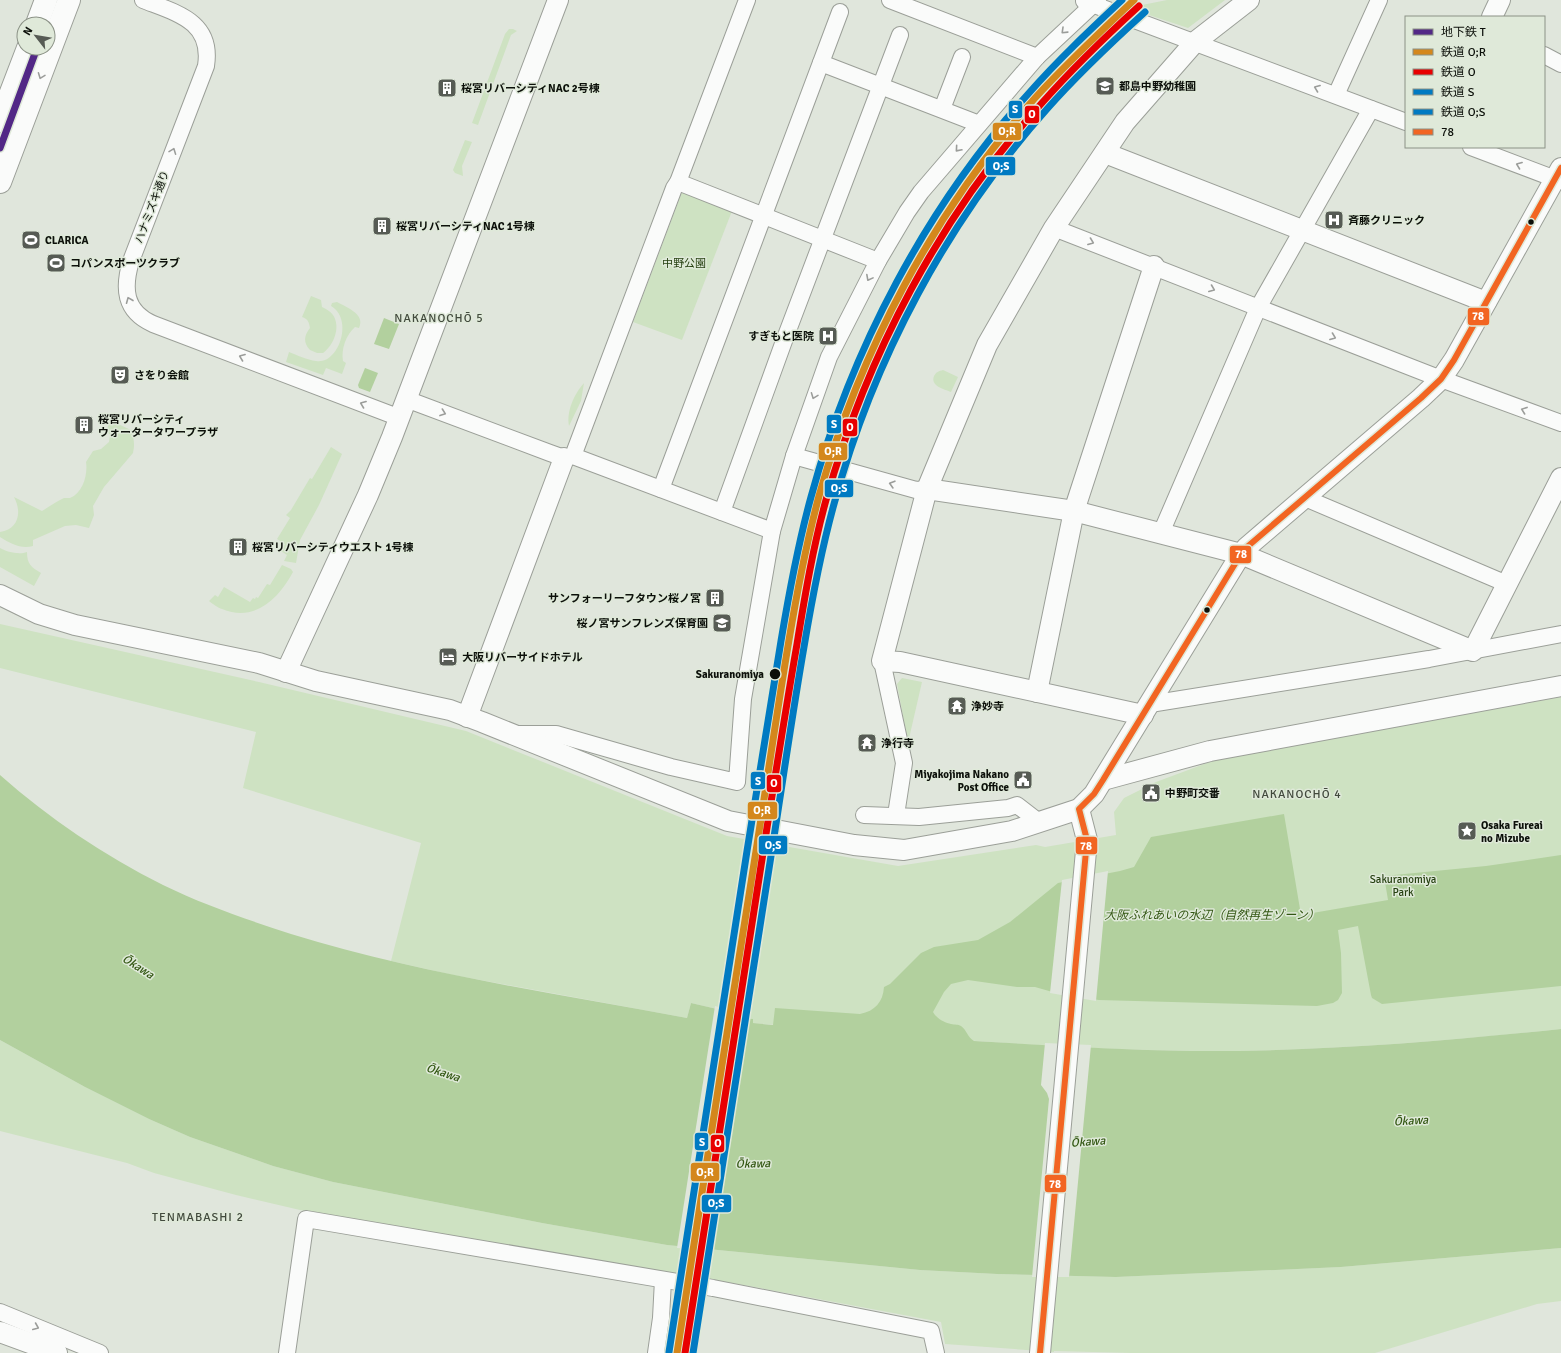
<svg xmlns="http://www.w3.org/2000/svg" width="1561" height="1353" font-family="Signika,'Noto Sans JP',sans-serif">
<style>
.green{fill:#cee2c2}
.water{fill:#b2d09e}
.pier{fill:#e0e6dc}
.lines{fill:none;stroke-linecap:round;stroke-linejoin:round}
.minor-casing{stroke:#9b9f98;stroke-width:18}
.tertiary-casing{stroke:#9b9f98;stroke-width:22}
.primary-casing{stroke:#9b9f98;stroke-width:24}
.minor{stroke:#fafbfa;stroke-width:16}
.tertiary{stroke:#fafbfa;stroke-width:20}
.primary{stroke:#fafbfa;stroke-width:22}
.bus-1-casing{stroke:#dfe9d9;stroke-width:9}
.bus-1{stroke:#f26522;stroke-width:6}
.rail-1-casing{stroke:#dfe9d9;stroke-width:10}
.rail-2-casing{stroke:#dfe9d9;stroke-width:10}
.rail-3-casing{stroke:#dfe9d9;stroke-width:10}
.rail-4-casing{stroke:#dfe9d9;stroke-width:10}
.rail-1{stroke:#d4871c;stroke-width:7}
.rail-2{stroke:#e80000;stroke-width:7}
.rail-3{stroke:#007ac2;stroke-width:7}
.rail-4{stroke:#007ac2;stroke-width:7}
.metro-1-casing{stroke:#dfe9d9;stroke-width:10}
.metro-1{stroke:#522886;stroke-width:7}
.oneway{stroke:#9b9d9a}
.bus-dot{fill:#0c100a;stroke:#dfe9d9;stroke-width:1.5}
.labels{text-anchor:middle;dominant-baseline:central;stroke-width:3;stroke-linejoin:round;paint-order:stroke}
.poi-label{font-size:11px;font-weight:bold;fill:#0c100a;stroke:#dfe9d9;text-anchor:start}
.street-label{font-size:11px;fill:#0c100a;stroke:#dfe9d9}
.park-label{font-size:11px;fill:#264011;stroke:#dfe9d9}
.stop-label{font-size:11px;font-weight:bold;fill:#0c100a;stroke:#dfe9d9;text-anchor:end}
.neighbourhood-label{font-size:12px;letter-spacing:1px;fill:#424a3d;stroke:#dfe9d9}
.water-label{font-size:12px;font-style:italic;fill:#335713;stroke:#dfe9d9}
.line-badge{stroke:#dfe9d9;stroke-width:1.5}
.badge-label{font-size:11px;text-anchor:middle;font-weight:bold;fill:#fff}
</style>
<rect width="100%" height="100%" fill="#e0e6dc"/>
<g class="green">
<path d="M1167,0H1225L1188,28L1131,9L1137,4L1142,5Z"/>
<path d="M509,29H513L517,31L511,35L478,125L472,123L505,34Z"/>
<path d="M465,140L472,142L462,166L463,176L455,173L453,170Z"/>
<path d="M682,192L732,211L682,340L633,322Z"/>
<path d="M311,296L321,300L322,307C326,309 330,311 333,315C341,327 334,345 323,353H317L310,350C303,343 304,335 310,328C309,322 308,319 302,317Z"/>
<path d="M337,302C346,307 366,314 359,328L355,327C346,335 341,349 343,361L346,363L342,374L326,368L323,375L286,362L289,352C297,355 307,360 316,361C339,365 354,319 331,306L332,303Z"/>
<path d="M943,370L958,377L951,392C944,389 930,386 934,376C936,372 939,371 943,370Z"/>
<path d="M584,383L581,401L569,426C566,412 574,394 584,383Z"/>
<path d="M109,424H118L131,430C134,439 135,444 133,453L104,487L93,506L94,515L89,528L76,525L65,526L33,540V546C21,549 11,544 0,537V532C19,529 22,512 14,497L42,511C49,507 57,501 64,498C66,498 68,498 70,498C83,493 88,474 86,462L93,451L101,449L109,442L110,435L106,430Z"/>
<path d="M331,447L342,454L319,505L300,540L296,563L284,561L287,555L281,551L285,544L277,539L290,518L286,515L291,510L310,478L312,479Z"/>
<path d="M0,548C7,552 19,555 27,552C27,564 31,567 41,573L34,586L0,567Z"/>
<path d="M282,565L291,569L293,572C279,598 255,623 222,609C218,608 213,604 209,601L215,595L218,597L224,587L250,602L253,598L255,599L256,597L258,598L267,584L270,585Z"/>
<path d="M0,624L259,682L466,731L727,836L898,866L1036,845L1045,847L1116,835L1114,812L1124,798L1156,782L1215,760L1561,697V1029C1438,1042 1315,1052 1192,1051C1045,1049 899,1035 753,1023V1019L741,1018L730,1012L691,1003L687,1018L453,975L391,961L421,843L243,788L256,732L0,668Z"/>
<path d="M902,678L922,682L908,743L897,684Z"/>
<path d="M0,1040L85,1087L149,1119L190,1137L273,1166L333,1182L542,1223L667,1245L920,1270L997,1274L1116,1277L1341,1267L1561,1248V1301L1537,1304L1375,1353H1132L1054,1351V1352L945,1344L941,1322L749,1286L300,1210L236,1195L154,1173L127,1163L0,1131Z"/>
</g>
<g class="water">
<path d="M384,318L399,324L389,349L374,344Z"/>
<path d="M365,368L378,373L370,392L359,388L358,385Z"/>
<path d="M0,775C50,819 103,855 163,885C204,905 248,920 291,934C420,974 554,993 687,1018L691,1003L730,1012L741,1018L753,1019V1023L773,1025L775,1008L860,1014C875,1011 883,1002 884,987L890,984L921,953L934,947L978,940L1010,922L1058,883L1120,871L1134,867L1151,837L1284,814L1301,915L1388,900L1384,876L1486,866L1561,855V986L1382,1004L1372,998L1371,995L1358,926L1338,930L1341,953L1342,993L1338,1000L1333,1003L1317,1006L1099,1000L1056,993L1035,987H1017L968,980L951,984L944,992L933,1012C936,1018 945,1023 951,1024C955,1025 958,1024 961,1026C967,1030 967,1037 974,1041C1046,1045 1118,1050 1191,1051C1314,1052 1438,1042 1561,1029V1248L1341,1267L1116,1277L997,1274L920,1270L667,1245L542,1223L333,1182L273,1166L190,1137L149,1119L85,1087L0,1040Z"/>
</g>
<g class="pier">
<path d="M1108,871L1096,1001L1050,993L1062,880Z"/>
<path d="M715,1006L730,1010L738,1014L701,1250L677,1248Z"/>
<path d="M1045,1043L1091,1045L1069,1277H1032L1049,1099L1047,1093L1041,1085Z"/>
</g>
<g class="lines">
<g class="minor-casing">
<g id="minor">
<path d="M143,0C176,13 213,21 206,66L131,261C123,288 124,311 153,324L400,418"/>
<path d="M890,0L1037,57"/>
<path d="M1084,1L1406,122"/>
<path d="M1544,55L1561,64"/>
<path d="M821,63L979,124"/>
<path d="M1336,95L1379,0"/>
<path d="M942,109L962,57"/>
<path d="M1471,147L1561,181"/>
<path d="M678,182L878,261"/>
<path d="M1054,228L1441,379L1561,423"/>
<path d="M406,399L550,453L564,458L573,456L772,531"/>
<path d="M573,456L674,188L678,182L747,0"/>
<path d="M794,456L916,490L927,489"/>
<path d="M661,489L840,12"/>
<path d="M1305,498L1507,584"/>
<path d="M722,512L784,341L900,35"/>
<path d="M1161,533L1258,308L1371,109"/>
<path d="M882,661L904,763L896,815"/>
<path d="M1150,704L1429,659L1561,634"/>
<path d="M517,734H556L671,767L737,782L743,699L772,531L794,456L829,357L878,261L907,212L921,192L1037,57L1098,0"/>
<path d="M864,815L919,817L1008,808L1017,805L1039,822"/>
<path d="M0,1312L100,1353"/>
<path d="M287,1353L306,1219L713,1288L931,1331L936,1353"/>
<path d="M656,1353L661,1318L663,1280"/>
</g>
</g>
<g class="tertiary-casing">
<g id="tertiary">
<path d="M1492,17L1500,0"/>
<path d="M1105,153L1486,302"/>
<path d="M927,489L1074,511L1241,554L1473,651L1561,478"/>
<path d="M0,595L39,614L75,625L259,663L316,681L450,710L482,722L728,821L854,845L904,850L1012,831L1079,809L1094,794L1241,554L1247,547L1421,398L1441,379L1454,360L1561,168"/>
<path d="M286,672L368,495L392,437L558,0"/>
<path d="M1037,692L1074,511L1154,266"/>
<path d="M1143,715L900,662L882,661L927,489L987,345L1054,228L1125,122L1195,42L1249,0"/>
<path d="M467,717L564,458"/>
<path d="M1103,780L1210,751L1561,686"/>
<path d="M0,1332L57,1353"/>
<path d="M1040,1353L1087,840L1079,809"/>
</g>
</g>
<g class="primary-casing">
<g id="primary">
<path d="M37,24L46,0"/>
<path d="M0,121L28,48"/>
<path d="M0,182L69,0"/>
</g>
</g>
<use href="#minor" class="minor"/>
<use href="#tertiary" class="tertiary"/>
<use href="#primary" class="primary"/>
<g class="bus-1-casing">
<path id="bus-1" d="M1040,1353L1087,840L1079,809L1094,794L1103,780L1241,554L1247,547L1421,398L1441,379L1454,360L1561,168"/>
</g>
<use href="#bus-1" class="bus-1"/>
<g class="rail-1-casing">
<path id="rail-1" d="M677,1353C703,1186 729,1018 756,851C767,781 777,711 789,640C797,592 806,544 819,496C860,351 934,211 1035,98C1066,64 1100,32 1134,0"/>
</g>
<g class="rail-2-casing">
<path id="rail-2" d="M685,1353C711,1186 737,1020 763,853C774,783 785,713 797,644C805,595 813,547 826,500C867,355 940,216 1041,104C1072,69 1105,37 1139,6"/>
</g>
<g class="rail-3-casing">
<path id="rail-3" d="M669,1352C695,1185 721,1018 747,851C758,781 769,711 781,641C789,593 798,544 811,497C851,350 926,207 1029,93C1058,60 1090,30 1122,0"/>
</g>
<g class="rail-4-casing">
<path id="rail-4" d="M693,1353C719,1187 745,1021 771,856C782,786 792,716 804,647C812,599 821,551 834,504C873,360 947,221 1047,109C1077,75 1111,43 1145,12"/>
</g>
<use href="#rail-1" class="rail-1"/>
<use href="#rail-2" class="rail-2"/>
<use href="#rail-3" class="rail-3"/>
<use href="#rail-4" class="rail-4"/>
<g class="metro-1-casing">
<path id="metro-1" d="M0,148L37,48"/>
</g>
<use href="#metro-1" class="metro-1"/>
</g>
<defs><path id="oneway-chevron" d="M-2-3.5L2.5 0L-2 3.5" fill="none" stroke-width="1.6" stroke-linecap="round" stroke-linejoin="round"/></defs>
<g class="oneway">
<use href="#oneway-chevron" transform="translate(1064 31) rotate(136)"/>
<use href="#oneway-chevron" transform="translate(41 76) rotate(111)"/>
<use href="#oneway-chevron" transform="translate(1317 88) rotate(-159)"/>
<use href="#oneway-chevron" transform="translate(958 149) rotate(131)"/>
<use href="#oneway-chevron" transform="translate(173 151) rotate(-69)"/>
<use href="#oneway-chevron" transform="translate(1519 165) rotate(-159)"/>
<use href="#oneway-chevron" transform="translate(1091 242) rotate(21)"/>
<use href="#oneway-chevron" transform="translate(869 278) rotate(118)"/>
<use href="#oneway-chevron" transform="translate(1212 289) rotate(22)"/>
<use href="#oneway-chevron" transform="translate(129 300) rotate(-112)"/>
<use href="#oneway-chevron" transform="translate(1333 337) rotate(21)"/>
<use href="#oneway-chevron" transform="translate(242 357) rotate(-159)"/>
<use href="#oneway-chevron" transform="translate(814 396) rotate(111)"/>
<use href="#oneway-chevron" transform="translate(363 404) rotate(-159)"/>
<use href="#oneway-chevron" transform="translate(1524 410) rotate(-160)"/>
<use href="#oneway-chevron" transform="translate(443 413) rotate(20)"/>
<use href="#oneway-chevron" transform="translate(892 484) rotate(-164)"/>
<use href="#oneway-chevron" transform="translate(36 1327) rotate(23)"/>
</g>
<defs>
<g id="school-square" transform="scale(1)"><rect x="-9" y="-9" width="18" height="18" rx="4" fill="#565b54" stroke="#dfe9d9"/><path d="M0-5L7-2L0 1L-7-2ZM-4 1L0 2.5L4 1V4Q0 6-4 4Z" fill="#fff"/></g>
<g id="building-square" transform="scale(1)"><rect x="-9" y="-9" width="18" height="18" rx="4" fill="#565b54" stroke="#dfe9d9"/><path d="M-4-6H4V6H1V3H-1V6H-4ZM-2.5-4.3h1.7v1.8h-1.7ZM.8-4.3h1.7v1.8H.8ZM-2.5-1h1.7V.8h-1.7ZM.8-1h1.7V.8H.8Z" fill="#fff"/></g>
<g id="hospital-square" transform="scale(1)"><rect x="-9" y="-9" width="18" height="18" rx="4" fill="#565b54" stroke="#dfe9d9"/><path d="M-5-5h3v3.5h4V-5h3V5h-3V1.5h-4V5h-3Z" fill="#fff"/></g>
<g id="stadium-square" transform="scale(1)"><rect x="-9" y="-9" width="18" height="18" rx="4" fill="#565b54" stroke="#dfe9d9"/><path d="M0-5a6.5 5 0 1 0 0 10a6.5 5 0 1 0 0-10ZM-3.5-1.8h7v3.6h-7Z" fill="#fff"/></g>
<g id="theatre-square" transform="scale(1)"><rect x="-9" y="-9" width="18" height="18" rx="4" fill="#565b54" stroke="#dfe9d9"/><path d="M-5-5.5Q0-4 5-5.5V0Q5 5 0 6Q-5 5-5 0ZM-3.3-2.5H-1v1.5H-3.3ZM1-2.5H3.3v1.5H1ZM-2.8 1Q0 5.5 2.8 1Z" fill="#fff"/></g>
<g id="hotel-square" transform="scale(1)"><rect x="-9" y="-9" width="18" height="18" rx="4" fill="#565b54" stroke="#dfe9d9"/><path d="M-6-4.5h1.5V1H6V5H4.5V3h-9V5H-6ZM-4 0a1.8 1.8 0 1 1 3.6 0ZM.5 0V-2.5h3Q6-2.5 6 0Z" fill="#fff"/></g>
<g id="temple-square" transform="scale(1)"><rect x="-9" y="-9" width="18" height="18" rx="4" fill="#565b54" stroke="#dfe9d9"/><path d="M0-6L5-2H3V0L6.5 2.5H4V6H1.5V3h-3V6H-4V2.5H-6.5L-3 0V-2H-5Z" fill="#fff"/></g>
<g id="civic-square" transform="scale(1)"><rect x="-9" y="-9" width="18" height="18" rx="4" fill="#565b54" stroke="#dfe9d9"/><path d="M-.6-6.5H3V-4.5H.6V-3L4-1V1h2V6H-6V1h2V-1L-.6-3ZM-1.2 2.5V6h2.4V2.5Z" fill="#fff"/></g>
<g id="sight-square" transform="scale(1)"><rect x="-9" y="-9" width="18" height="18" rx="4" fill="#565b54" stroke="#dfe9d9"/><path d="M0-6L1.8-2.2L6-1.7L2.9 1.2L3.7 5.4L0 3.3L-3.7 5.4L-2.9 1.2L-6-1.7L-1.8-2.2Z" fill="#fff"/></g>
</defs>
<g fill-rule="evenodd">
<use href="#school-square" x="1105" y="86"/>
<use href="#building-square" x="447" y="88"/>
<use href="#hospital-square" x="1334" y="220"/>
<use href="#building-square" x="382" y="226"/>
<use href="#stadium-square" x="31" y="240"/>
<use href="#stadium-square" x="56" y="263"/>
<use href="#hospital-square" x="828" y="336"/>
<use href="#theatre-square" x="120" y="375"/>
<use href="#building-square" x="84" y="425"/>
<use href="#building-square" x="238" y="547"/>
<use href="#building-square" x="715" y="598"/>
<use href="#school-square" x="722" y="623"/>
<use href="#hotel-square" x="448" y="657"/>
<use href="#temple-square" x="957" y="706"/>
<use href="#temple-square" x="867" y="743"/>
<use href="#civic-square" x="1023" y="780"/>
<use href="#civic-square" x="1151" y="793"/>
<use href="#sight-square" x="1467" y="831"/>
</g>
<g class="bus-dot">
<circle cx="1531" cy="222" r="3.5"/>
<circle cx="1207" cy="610" r="3.5"/>
<circle cx="775" cy="674" r="6"/>
</g>
<g class="labels">
<g class="poi-label">
<text x="1119" y="86">都島中野幼稚園</text>
<text x="461" y="88">桜宮リバーシティNAC 2号棟</text>
<text x="1348" y="220">斉藤クリニック</text>
<text x="396" y="226">桜宮リバーシティNAC 1号棟</text>
<text x="45" y="240">CLARICA</text>
<text x="70" y="263">コパンスポーツクラブ</text>
<text x="814" y="336" text-anchor="end">すぎもと医院</text>
<text x="134" y="375">さをり会館</text>
<text x="98" y="419">桜宮リバーシティ<tspan x="98" dy="13">ウォータータワープラザ</tspan></text>
<text x="252" y="547">桜宮リバーシティウエスト 1号棟</text>
<text x="701" y="598" text-anchor="end">サンフォーリーフタウン桜ノ宮</text>
<text x="708" y="623" text-anchor="end">桜ノ宮サンフレンズ保育園</text>
<text x="462" y="657">大阪リバーサイドホテル</text>
<text x="971" y="706">浄妙寺</text>
<text x="881" y="743">浄行寺</text>
<text x="1009" y="774" text-anchor="end">Miyakojima Nakano<tspan x="1009" dy="13">Post Office</tspan></text>
<text x="1165" y="793">中野町交番</text>
<text x="1481" y="825">Osaka Fureai<tspan x="1481" dy="13">no Mizube</tspan></text>
</g>
<g class="street-label">
<text transform="translate(152 207) rotate(-69)">ハナミズキ通り</text>
</g>
<g class="park-label">
<text x="684" y="263">中野公園</text>
<text x="1403" y="879">Sakuranomiya<tspan x="1403" dy="13">Park</tspan></text>
</g>
<g class="stop-label">
<text x="764" y="674">Sakuranomiya</text>
</g>
<g class="neighbourhood-label">
<text x="439" y="318">NAKANOCHŌ 5</text>
<text x="1297" y="794">NAKANOCHŌ 4</text>
<text x="198" y="1217">TENMABASHI 2</text>
</g>
<g class="water-label">
<text x="1212" y="915">大阪ふれあいの水辺（自然再生ゾーン）</text>
<text transform="translate(138 967) rotate(32)">Ōkawa</text>
<text transform="translate(443 1073) rotate(18)">Ōkawa</text>
<text transform="translate(1411 1121) rotate(-3)">Ōkawa</text>
<text transform="translate(1088 1142) rotate(-4)">Ōkawa</text>
<text transform="translate(753 1164) rotate(-1)">Ōkawa</text>
</g>
</g>
<g class="line-badge">
<rect x="1008" y="100" width="15" height="19" rx="4" fill="#007ac2"/>
<rect x="1024" y="105" width="16" height="19" rx="4" fill="#e80000"/>
<rect x="992" y="122" width="30" height="19" rx="4" fill="#d4871c"/>
<rect x="985" y="156" width="31" height="20" rx="4" fill="#007ac2"/>
<rect x="1467" y="307" width="23" height="19" rx="4" fill="#f26522"/>
<rect x="826" y="414" width="16" height="20" rx="4" fill="#007ac2"/>
<rect x="842" y="418" width="16" height="19" rx="4" fill="#e80000"/>
<rect x="818" y="442" width="30" height="19" rx="4" fill="#d4871c"/>
<rect x="824" y="479" width="30" height="19" rx="4" fill="#007ac2"/>
<rect x="1229" y="545" width="23" height="19" rx="4" fill="#f26522"/>
<rect x="750" y="771" width="16" height="19" rx="4" fill="#007ac2"/>
<rect x="766" y="774" width="16" height="19" rx="4" fill="#e80000"/>
<rect x="747" y="801" width="31" height="19" rx="4" fill="#d4871c"/>
<rect x="758" y="835" width="30" height="20" rx="4" fill="#007ac2"/>
<rect x="1075" y="836" width="23" height="19" rx="4" fill="#f26522"/>
<rect x="694" y="1132" width="15" height="19" rx="4" fill="#007ac2"/>
<rect x="710" y="1134" width="15" height="19" rx="4" fill="#e80000"/>
<rect x="690" y="1162" width="30" height="20" rx="4" fill="#d4871c"/>
<rect x="1044" y="1174" width="23" height="19" rx="4" fill="#f26522"/>
<rect x="701" y="1194" width="31" height="19" rx="4" fill="#007ac2"/>
</g>
<g class="badge-label">
<text x="1015" y="113">S</text>
<text x="1032" y="118">O</text>
<text x="1007" y="135">O;R</text>
<text x="1001" y="170">O;S</text>
<text x="1478" y="320">78</text>
<text x="834" y="428">S</text>
<text x="850" y="431">O</text>
<text x="833" y="455">O;R</text>
<text x="839" y="492">O;S</text>
<text x="1241" y="558">78</text>
<text x="758" y="785">S</text>
<text x="774" y="787">O</text>
<text x="762" y="814">O;R</text>
<text x="773" y="849">O;S</text>
<text x="1086" y="850">78</text>
<text x="702" y="1146">S</text>
<text x="718" y="1147">O</text>
<text x="705" y="1176">O;R</text>
<text x="1055" y="1188">78</text>
<text x="716" y="1207">O;S</text>
</g>
<rect x="1405" y="16" width="140" height="132" fill="#dfe9d9" stroke="#8b9286"/>
<rect x="1413" y="29" width="20" height="6" fill="#522886" stroke="#8b9286"/>
<text x="1441" y="36" font-size="12" fill="#0c100a">地下鉄 T</text>
<rect x="1413" y="49" width="20" height="6" fill="#d4871c" stroke="#8b9286"/>
<text x="1441" y="56" font-size="12" fill="#0c100a">鉄道 O;R</text>
<rect x="1413" y="69" width="20" height="6" fill="#e80000" stroke="#8b9286"/>
<text x="1441" y="76" font-size="12" fill="#0c100a">鉄道 O</text>
<rect x="1413" y="89" width="20" height="6" fill="#007ac2" stroke="#8b9286"/>
<text x="1441" y="96" font-size="12" fill="#0c100a">鉄道 S</text>
<rect x="1413" y="109" width="20" height="6" fill="#007ac2" stroke="#8b9286"/>
<text x="1441" y="116" font-size="12" fill="#0c100a">鉄道 O;S</text>
<rect x="1413" y="129" width="20" height="6" fill="#f26522" stroke="#8b9286"/>
<text x="1441" y="136" font-size="12" fill="#0c100a">78</text>
<g transform="translate(36 36) rotate(301)"><circle r="19" fill="#dfe9d9" stroke="#8b9286"/>
<path d="M0-3L7 15L0 10L-7 15Z" fill="#565b54"/>
<text y="-6" font-size="11" font-weight="bold" text-anchor="middle" fill="#0c100a">N</text>
</g>
</svg>
